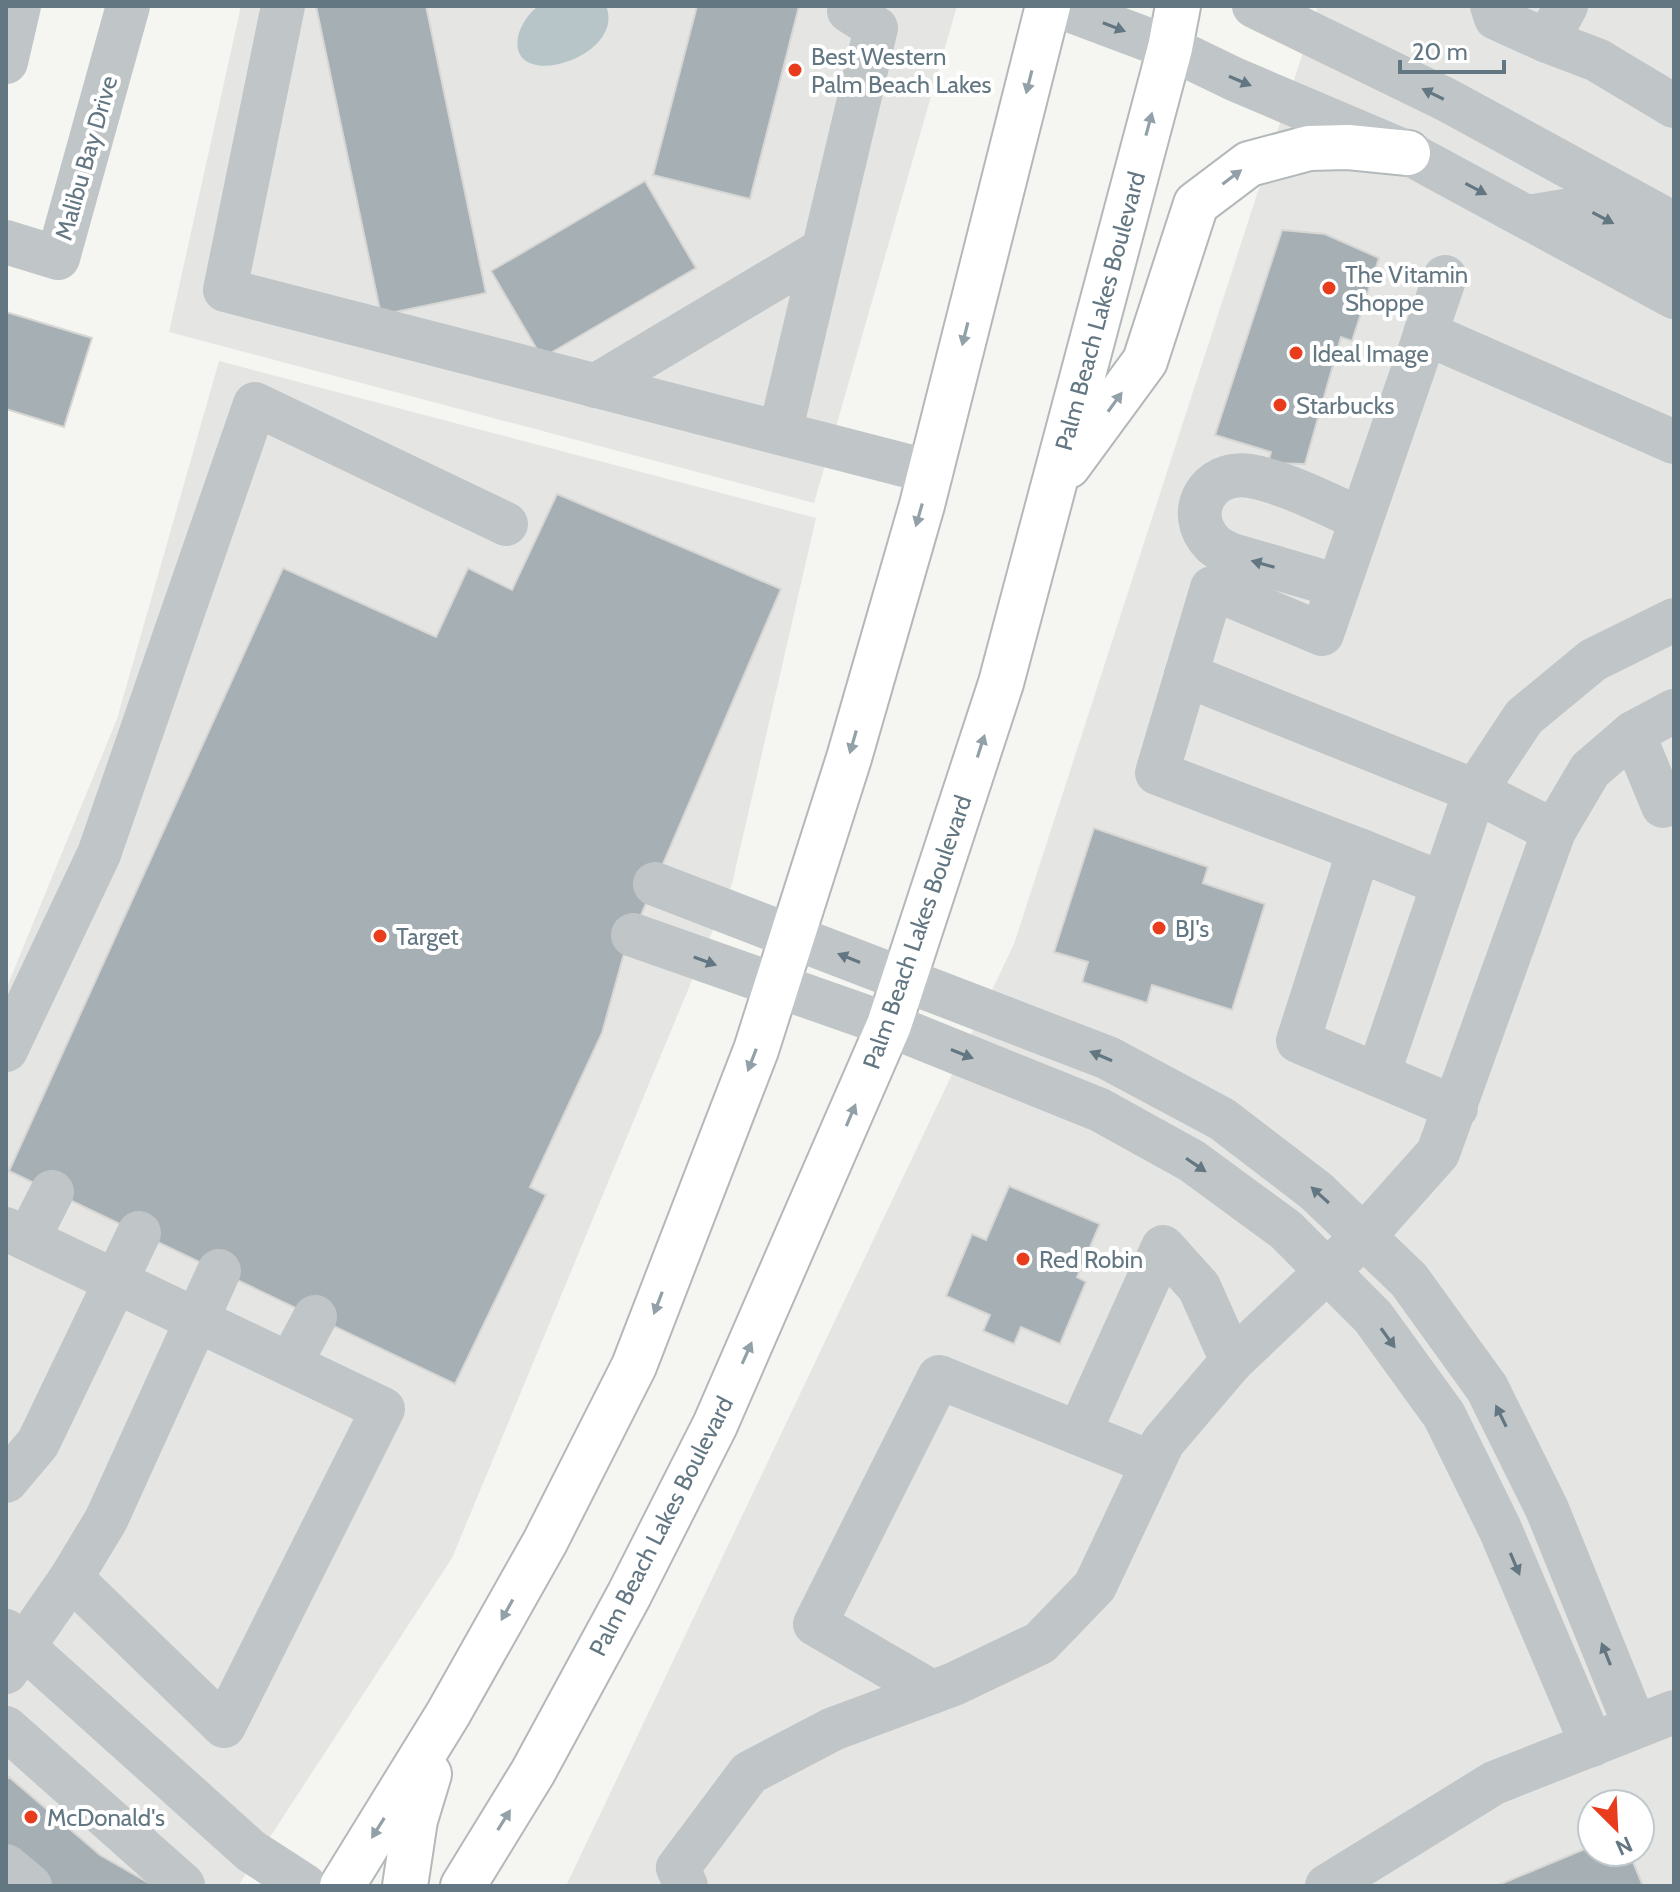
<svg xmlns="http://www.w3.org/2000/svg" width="1680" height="1892" font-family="Cabin,sans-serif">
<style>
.built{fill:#e5e6e4;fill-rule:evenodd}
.water{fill:#b7c5c8}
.building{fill:#a6b0b4;stroke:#d6d6d4;stroke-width:2}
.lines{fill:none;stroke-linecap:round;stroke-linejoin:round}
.major-casing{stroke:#b3b8bb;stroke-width:48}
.minor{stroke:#c0c5c7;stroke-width:44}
.major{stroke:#fff;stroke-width:44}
.oneway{fill:#637783}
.oneway2{fill:#92a0a8}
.poi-dot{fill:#e83c1d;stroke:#fff;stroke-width:3}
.labels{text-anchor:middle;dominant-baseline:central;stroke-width:8;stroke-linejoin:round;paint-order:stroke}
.poi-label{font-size:24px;fill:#637783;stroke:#fff;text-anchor:start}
.street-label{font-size:24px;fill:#637783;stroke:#fff}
</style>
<rect width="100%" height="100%" fill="#f5f5f1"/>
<g class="built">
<path d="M241,6H957L814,503L169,332Z"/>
<path d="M1318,6H1674V1886H566L1014,944ZM1592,1804H1640V1852H1592Z"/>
<path d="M219,361L816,518L732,884L452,1558L238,1886H6V989L117,719Z"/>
</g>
<path class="water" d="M539,6H606C627,57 508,94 518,37C520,26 529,12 539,6Z"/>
<g class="building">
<path d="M316,6H426L486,293L381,315Z"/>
<path d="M697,6H799L750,199L653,175Z"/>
<path d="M645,181L696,268L542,358L491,271Z"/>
<path d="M1282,230L1325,234L1379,258L1352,341L1341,337L1305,464L1268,463L1271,452L1215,435Z"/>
<path d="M6,312L92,338L64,427L6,409Z"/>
<path d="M557,494L781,589L623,957L602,1033L530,1187L546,1195L455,1384L9,1171L283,568L436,637L468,568L512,590Z"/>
<path d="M1094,828L1208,867L1203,883L1265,904L1232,1010L1152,985L1147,1003L1082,982L1088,962L1054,952Z"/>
<path d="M1009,1186L1100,1224L1077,1277L1086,1282L1060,1344L1021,1327L1014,1344L983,1331L990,1315L946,1296L972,1234L986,1240Z"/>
<path d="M9,1777L100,1855L154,1886H44L6,1853V1780Z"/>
<path d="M1592,1846V1852H1637L1631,1857L1643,1886H1496Z"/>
</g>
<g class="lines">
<g class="major-casing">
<g id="major">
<path d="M1068,466L1145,361L1196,204L1249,164L1309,148L1348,147L1408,153"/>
<path d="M342,1886L448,1714L545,1542L634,1366L756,1050L849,758L922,505L1048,6"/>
<path d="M405,1886L415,1820L429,1774"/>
<path d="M463,1886L533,1772L629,1595L715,1425L889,1025L1001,683L1170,48L1178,6"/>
</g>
</g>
<g class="minor">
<path d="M283,6L225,290L931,472"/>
<path d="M1058,6L1170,48L1234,79L1408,153L1674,297"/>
<path d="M1254,6L1447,100L1674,224"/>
<path d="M1492,6L1496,18L1547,41"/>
<path d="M1566,6L1547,41L1597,60L1674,106"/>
<path d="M6,62L19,6"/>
<path d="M1528,217L1583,208L1674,261"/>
<path d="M6,242L58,258L128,6"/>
<path d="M1445,277L1322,634L1212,588L1157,773L1359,850L1298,1041L1456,1108"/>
<path d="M1425,333L1674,442"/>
<path d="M595,386L823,250"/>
<path d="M780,433L876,28L849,11L851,6"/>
<path d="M1338,586L1229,554C1224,551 1217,548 1213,544C1183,513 1208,469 1250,476C1282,481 1330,505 1360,519"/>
<path d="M1186,675L1475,791L1378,1075"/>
<path d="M1633,733L1663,806L1674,801"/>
<path d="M1554,831L1475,791L1524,717L1593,660L1674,620"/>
<path d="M1359,850L1443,884"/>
<path d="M655,884L1108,1058L1222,1119L1316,1191L1409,1280L1487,1388L1547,1509L1635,1726"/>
<path d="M633,935L889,1025L1100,1110L1192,1161L1286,1230L1373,1317L1444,1415L1500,1529L1592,1745"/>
<path d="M6,1050L99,854L255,404L506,524"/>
<path d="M6,1229L383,1409L224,1726L71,1578"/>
<path d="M28,1239L52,1192"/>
<path d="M290,1364L315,1317"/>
<path d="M1079,1433L1163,1247L1199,1287L1232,1361"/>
<path d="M6,1481L38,1443L139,1233"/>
<path d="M6,1631L251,1851L305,1886"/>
<path d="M6,1672L71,1578L106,1520L219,1271"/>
<path d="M932,1692L815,1624L939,1377L1152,1463"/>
<path d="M6,1728L183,1885"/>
<path d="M6,1866L30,1886"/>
<path d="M686,1886L678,1868L749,1773L833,1729L954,1684L1040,1643L1095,1586L1163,1442L1232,1361L1364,1236L1438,1153L1554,831L1590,770L1633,733L1674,711"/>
<path d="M1327,1886L1494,1783L1674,1712"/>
</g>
<use href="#major" class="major"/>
</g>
<defs><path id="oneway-solid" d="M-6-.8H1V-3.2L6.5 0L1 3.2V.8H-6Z" transform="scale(2)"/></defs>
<g class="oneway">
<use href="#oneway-solid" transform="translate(1114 27) rotate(21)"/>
<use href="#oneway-solid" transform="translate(1240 81) rotate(23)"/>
<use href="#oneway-solid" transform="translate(1433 94) rotate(-154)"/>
<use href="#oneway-solid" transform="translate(1476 189) rotate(28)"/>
<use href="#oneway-solid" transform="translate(1603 218) rotate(28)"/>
<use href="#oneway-solid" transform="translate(1263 564) rotate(-164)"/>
<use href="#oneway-solid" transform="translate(849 958) rotate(-158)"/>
<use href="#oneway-solid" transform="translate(705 961) rotate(20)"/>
<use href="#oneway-solid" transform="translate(962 1054) rotate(22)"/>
<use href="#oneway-solid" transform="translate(1101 1056) rotate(-157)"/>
<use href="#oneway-solid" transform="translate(1196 1165) rotate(34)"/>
<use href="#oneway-solid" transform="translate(1320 1195) rotate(-138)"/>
<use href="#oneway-solid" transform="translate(1388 1338) rotate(54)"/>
<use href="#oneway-solid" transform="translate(1501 1416) rotate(-116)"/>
<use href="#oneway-solid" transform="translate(1515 1564) rotate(67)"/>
<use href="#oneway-solid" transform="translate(1606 1654) rotate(-112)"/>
</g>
<g class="oneway2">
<use href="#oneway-solid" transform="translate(1029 82) rotate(104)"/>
<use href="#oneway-solid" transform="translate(1149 124) rotate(-75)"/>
<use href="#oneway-solid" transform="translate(1232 177) rotate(-37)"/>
<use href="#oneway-solid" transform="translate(965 334) rotate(104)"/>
<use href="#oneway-solid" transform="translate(1115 402) rotate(-54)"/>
<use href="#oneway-solid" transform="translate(919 515) rotate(106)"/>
<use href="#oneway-solid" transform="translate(853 742) rotate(106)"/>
<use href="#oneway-solid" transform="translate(981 746) rotate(-72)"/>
<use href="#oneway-solid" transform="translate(752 1060) rotate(111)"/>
<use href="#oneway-solid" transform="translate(851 1115) rotate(-67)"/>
<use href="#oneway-solid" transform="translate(658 1303) rotate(111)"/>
<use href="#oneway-solid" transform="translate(747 1353) rotate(-66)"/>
<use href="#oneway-solid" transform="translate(507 1610) rotate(119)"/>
<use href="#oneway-solid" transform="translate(504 1820) rotate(-58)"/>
<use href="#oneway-solid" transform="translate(378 1828) rotate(122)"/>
</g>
<g class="poi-dot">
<circle cx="795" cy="70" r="8"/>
<circle cx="1329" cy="288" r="8"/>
<circle cx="1296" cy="353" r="8"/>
<circle cx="1280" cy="405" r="8"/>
<circle cx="1159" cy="928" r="8"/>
<circle cx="380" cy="936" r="8"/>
<circle cx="1023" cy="1259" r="8"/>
<circle cx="31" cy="1817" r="8"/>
</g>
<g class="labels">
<g class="poi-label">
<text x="811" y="56">Best Western<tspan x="811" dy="28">Palm Beach Lakes</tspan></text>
<text x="1345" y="274">The Vitamin<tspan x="1345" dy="28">Shoppe</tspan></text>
<text x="1312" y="353">Ideal Image</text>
<text x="1296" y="405">Starbucks</text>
<text x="1175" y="928">BJ's</text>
<text x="396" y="936">Target</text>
<text x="1039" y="1259">Red Robin</text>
<text x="47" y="1817">McDonald's</text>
</g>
<g class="street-label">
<text transform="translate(86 158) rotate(-74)">Malibu Bay Drive</text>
<text transform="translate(1100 311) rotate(-75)">Palm Beach Lakes Boulevard</text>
<text transform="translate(917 932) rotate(-71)">Palm Beach Lakes Boulevard</text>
<text transform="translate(661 1526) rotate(-63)">Palm Beach Lakes Boulevard</text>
</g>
</g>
<rect width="1680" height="1892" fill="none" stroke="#637783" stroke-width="16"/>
<g transform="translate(1616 1828) rotate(156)"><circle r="38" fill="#ffffff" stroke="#c1c9cd" stroke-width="2"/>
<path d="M0-6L14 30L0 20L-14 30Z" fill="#e83c1d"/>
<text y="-12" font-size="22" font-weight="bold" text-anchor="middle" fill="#637783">N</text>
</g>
<path d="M1400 60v12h104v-12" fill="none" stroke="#637783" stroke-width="4"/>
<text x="1412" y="60" font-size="24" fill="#637783" stroke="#ffffff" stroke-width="6" paint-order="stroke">20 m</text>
</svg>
